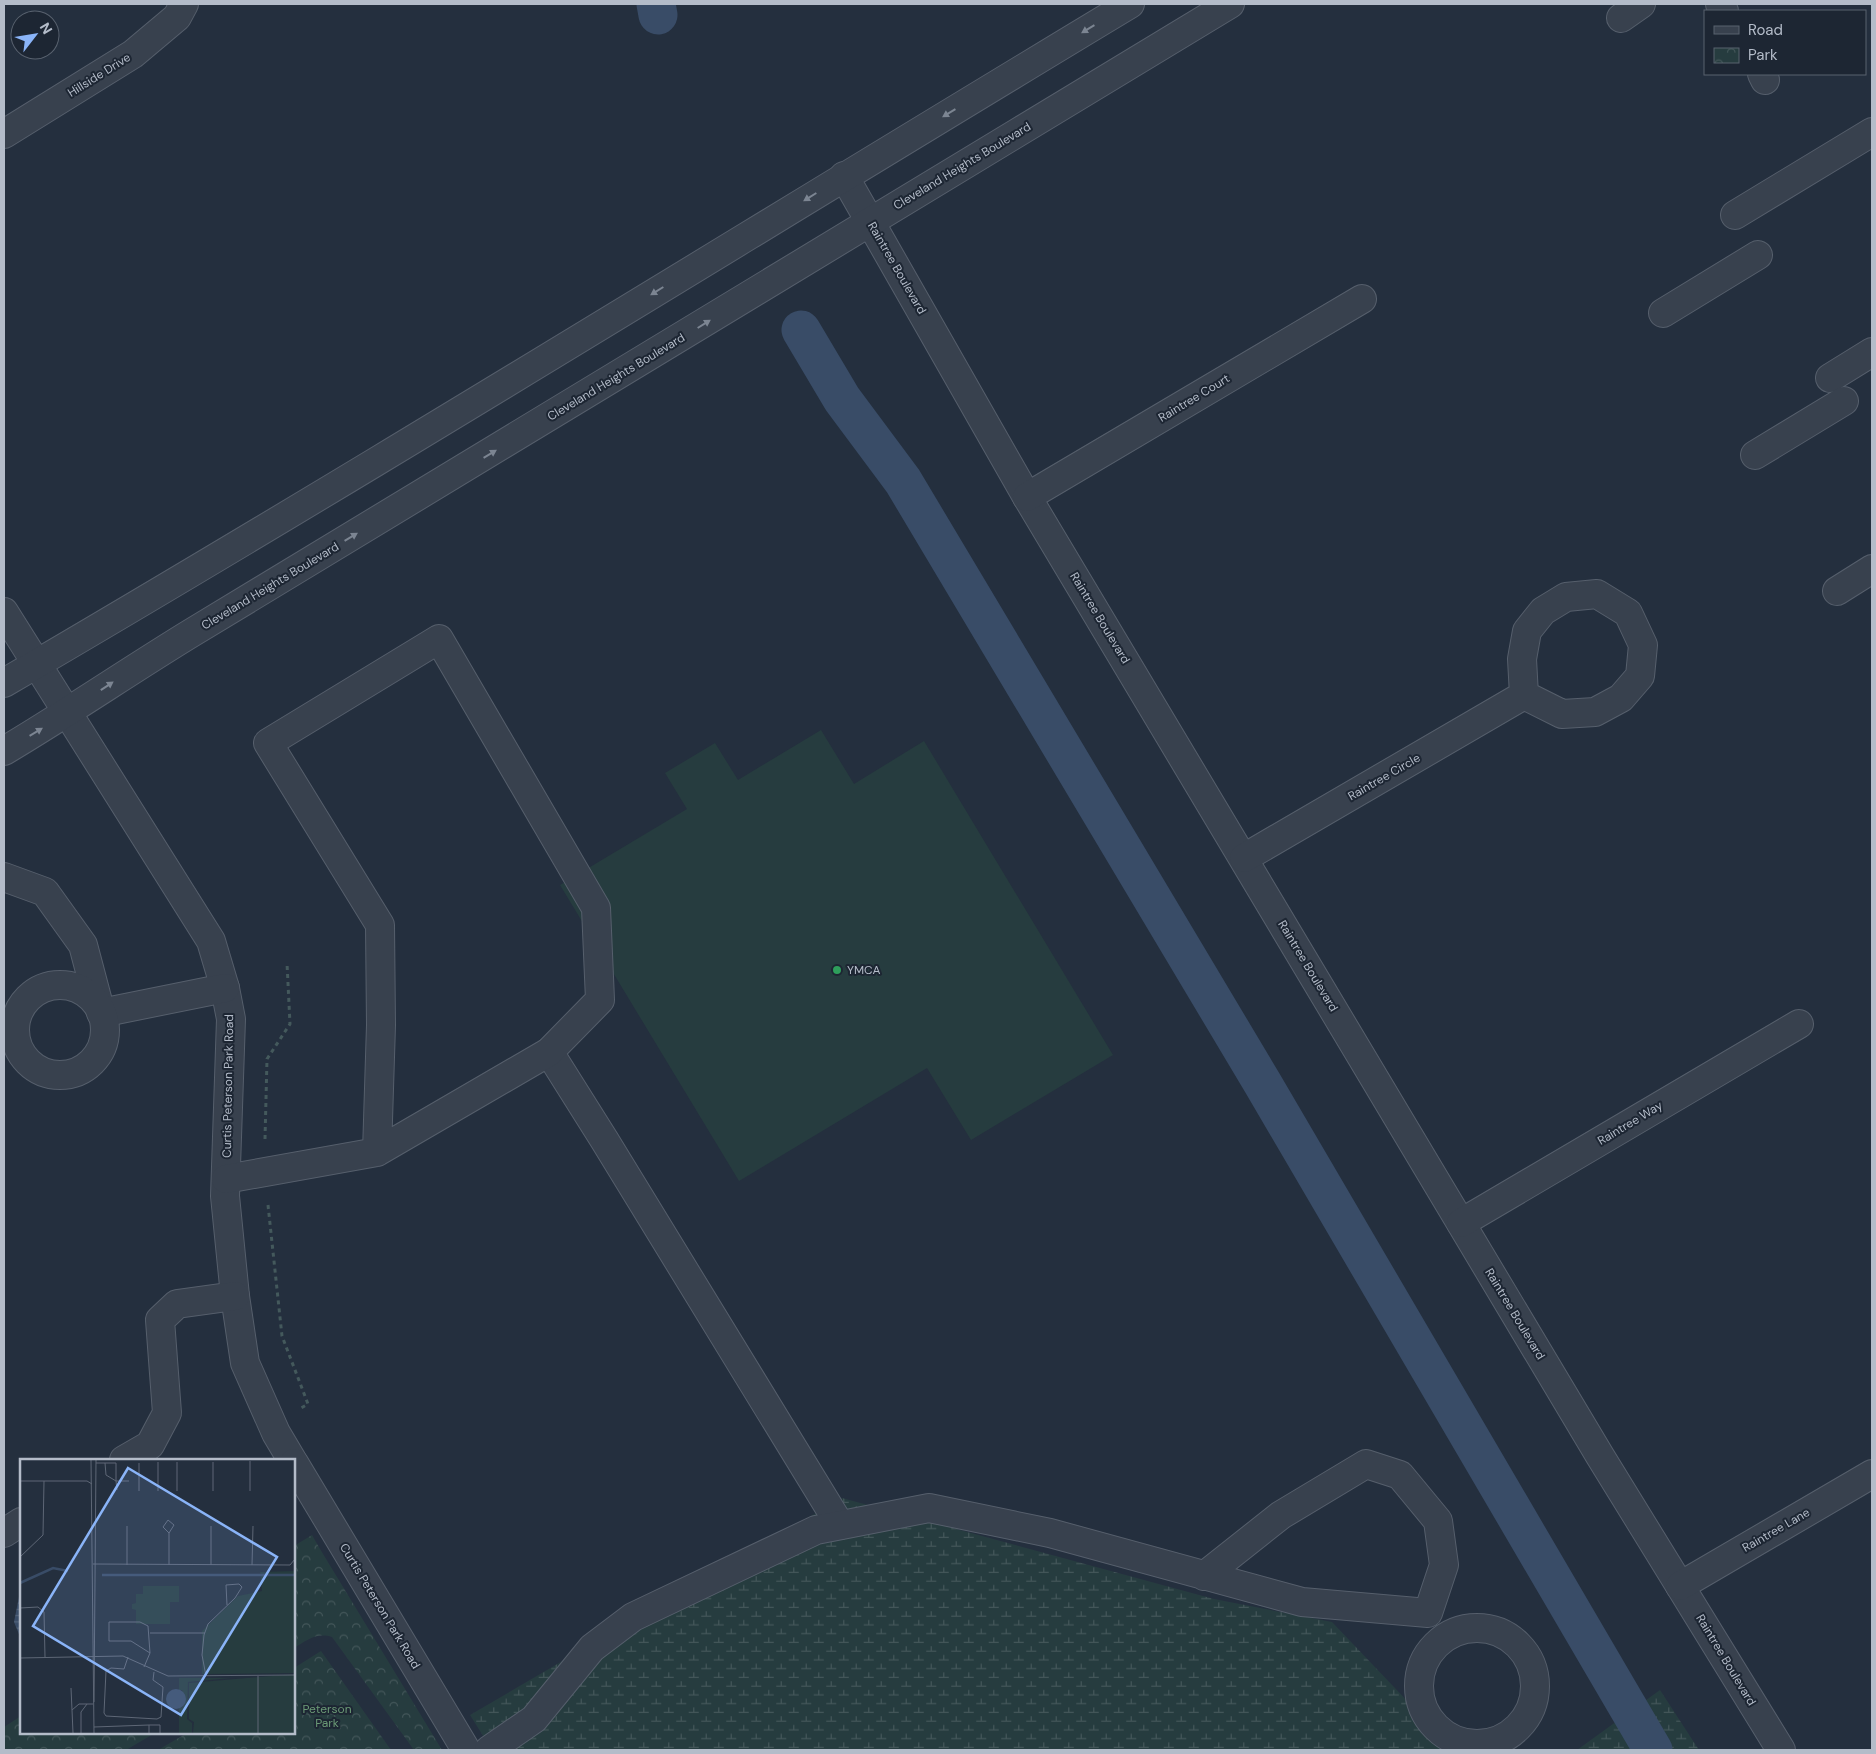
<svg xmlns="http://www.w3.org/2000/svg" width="1876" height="1754" font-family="'DM Sans',sans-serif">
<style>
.grass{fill:#263c3f}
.wetland{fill:url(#wetland-marsh)}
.park{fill:url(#park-crowns)}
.water{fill:url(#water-rules)}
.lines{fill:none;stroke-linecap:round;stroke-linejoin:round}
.canal{stroke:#394c67;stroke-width:39}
.minor-casing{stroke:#565f6c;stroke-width:30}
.path{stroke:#44595c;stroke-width:3;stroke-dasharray:4 4;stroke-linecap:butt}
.minor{stroke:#38414e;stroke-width:28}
.oneway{fill:#7c8592}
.leisure-dot{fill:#2e9e5b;stroke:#1d2633;stroke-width:2}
.labels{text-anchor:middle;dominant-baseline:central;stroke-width:4;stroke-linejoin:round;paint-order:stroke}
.street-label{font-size:12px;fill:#b4bcc9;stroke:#1d2633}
.poi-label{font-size:12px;fill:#b4bcc9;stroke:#1d2633;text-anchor:start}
.park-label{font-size:12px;fill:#6b9a76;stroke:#1d2633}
.inset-river{fill:none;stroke:#394c67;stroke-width:2.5}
.inset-road{fill:none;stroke:#5e6776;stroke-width:1}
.view{fill:#8ab4f8;fill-opacity:0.15;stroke:#8ab4f8;stroke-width:2.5}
.inset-edge{fill:none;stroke:#b4bcc9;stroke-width:2.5}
</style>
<defs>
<pattern id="wetland-marsh" width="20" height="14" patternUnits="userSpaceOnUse" patternTransform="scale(1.25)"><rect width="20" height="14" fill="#263c3f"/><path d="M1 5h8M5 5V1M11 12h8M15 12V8" fill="none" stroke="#435659"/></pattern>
<pattern id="park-crowns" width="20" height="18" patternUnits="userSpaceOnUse" patternTransform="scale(1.25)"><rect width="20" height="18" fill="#263c3f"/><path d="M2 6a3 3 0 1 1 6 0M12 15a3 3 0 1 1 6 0" fill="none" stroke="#435659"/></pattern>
<pattern id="water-rules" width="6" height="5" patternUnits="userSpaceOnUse" patternTransform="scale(1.25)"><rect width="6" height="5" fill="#394c67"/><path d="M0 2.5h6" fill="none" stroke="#53647b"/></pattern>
</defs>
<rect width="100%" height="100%" fill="#242f3e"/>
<path class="grass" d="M821,730L854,784L924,741L1113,1055L971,1140L927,1068L739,1181L560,885L687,809L665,773L715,743L738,780Z"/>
<g class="wetland">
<path d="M842,1498L1214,1599L1332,1622L1454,1750H492L470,1715Z"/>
<path d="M1660,1690L1699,1750H1577Z"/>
</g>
<g class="park">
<path d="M312,1535L320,1549L442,1750H414L332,1637C317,1632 307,1640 294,1648V1546Z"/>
<path d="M321,1651L391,1750H158L187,1733H294V1668Z"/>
<path d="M21,1716V1733H155L126,1750H4V1727Z"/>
</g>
<path class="water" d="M21,1587V1639L14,1622Z"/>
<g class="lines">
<g class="canal">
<path d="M656,4L658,15"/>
<path d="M801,330L842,399L903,481L1263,1084L1653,1750"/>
</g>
<g class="minor-casing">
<g id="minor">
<path d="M1720,4L1724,11"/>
<path d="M1621,18L1641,4"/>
<path d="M1762,74L1765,80"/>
<path d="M4,134L133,54L177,17L184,4"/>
<path d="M844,176L1027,497L1600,1456L1781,1750"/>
<path d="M1735,215L1872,132"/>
<path d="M1663,313L1758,255"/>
<path d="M1830,378L1872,352"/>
<path d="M1755,455L1844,401"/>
<path d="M1027,497L1362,299"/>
<path d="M1837,591L1872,569"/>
<path d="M4,612L211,941L225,988L231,1019L225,1196L235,1296L245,1363L276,1433L292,1460"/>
<path d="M4,683C382,462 755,230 1130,4"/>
<path d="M4,751C68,713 129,671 193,632C539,424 884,213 1230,4"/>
<path d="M1244,858L1524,695L1562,714L1595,712L1621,698L1640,676L1643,645L1628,613L1597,594L1566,597L1543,611L1527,631L1522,659L1524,695"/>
<path d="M4,877L45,892L83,945L101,1013L225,988"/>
<circle cx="60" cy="1030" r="45"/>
<path d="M549,1052L605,1141L840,1525"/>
<path d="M226,1179L377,1152L549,1052L600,1000L596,908L439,639L268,743L380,925L381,1025L377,1152"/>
<path d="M1461,1223L1799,1024"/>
<path d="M124,1460L150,1445L167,1413L160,1320L177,1304L235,1296"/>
<path d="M294,1463L466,1750"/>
<path d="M4,1533L21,1522"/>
<path d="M1680,1586L1872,1474"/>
<circle cx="1477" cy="1686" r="58"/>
<path d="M489,1750L534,1719L592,1648L633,1617L816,1530L929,1508L1050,1533L1302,1602L1428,1613L1444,1565L1438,1521L1400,1475L1366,1464L1281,1515L1204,1576"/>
</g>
</g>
<g class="path">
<path d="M265,1139L267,1059L290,1024L287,963"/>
<path d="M268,1205L282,1336L308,1404L301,1408"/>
</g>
<use href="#minor" class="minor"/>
</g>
<defs><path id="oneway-solid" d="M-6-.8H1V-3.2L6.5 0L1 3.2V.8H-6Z" transform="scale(1.25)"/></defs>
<g class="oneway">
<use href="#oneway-solid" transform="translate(1088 29) rotate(149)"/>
<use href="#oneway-solid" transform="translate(949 113) rotate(149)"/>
<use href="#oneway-solid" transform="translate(810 197) rotate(148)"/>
<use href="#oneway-solid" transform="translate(657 291) rotate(148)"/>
<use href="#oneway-solid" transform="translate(704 324) rotate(-32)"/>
<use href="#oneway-solid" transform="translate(490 454) rotate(-31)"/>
<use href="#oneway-solid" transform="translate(351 537) rotate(-31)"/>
<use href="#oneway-solid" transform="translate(107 686) rotate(-34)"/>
<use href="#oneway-solid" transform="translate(36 732) rotate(-31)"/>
</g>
<circle class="leisure-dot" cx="837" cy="970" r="5"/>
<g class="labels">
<g class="street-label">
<text transform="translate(99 75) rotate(-32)">Hillside Drive</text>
<text transform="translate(962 166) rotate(-31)">Cleveland Heights Boulevard</text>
<text transform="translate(897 268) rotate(60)">Raintree Boulevard</text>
<text transform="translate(616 377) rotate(-31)">Cleveland Heights Boulevard</text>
<text transform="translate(1194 398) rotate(-31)">Raintree Court</text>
<text transform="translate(270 586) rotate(-31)">Cleveland Heights Boulevard</text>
<text transform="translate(1100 618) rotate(59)">Raintree Boulevard</text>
<text transform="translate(1384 777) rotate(-30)">Raintree Circle</text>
<text transform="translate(1308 966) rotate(59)">Raintree Boulevard</text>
<text transform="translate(228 1086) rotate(-89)">Curtis Peterson Park Road</text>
<text transform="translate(1630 1123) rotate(-31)">Raintree Way</text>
<text transform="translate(1515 1314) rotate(59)">Raintree Boulevard</text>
<text transform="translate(1776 1530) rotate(-30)">Raintree Lane</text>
<text transform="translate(380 1606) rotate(59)">Curtis Peterson Park Road</text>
<text transform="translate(1726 1660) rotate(59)">Raintree Boulevard</text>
</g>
<g class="poi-label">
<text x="847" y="970">YMCA</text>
</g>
<g class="park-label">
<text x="327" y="1709">Peterson<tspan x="327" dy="14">Park</tspan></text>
</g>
</g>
<g transform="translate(20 1459)">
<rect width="275" height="275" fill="#242f3e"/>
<path d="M123,127H159V143H150V165H116V151L112,150V145L116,144V135H123Z" fill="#263c3f"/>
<path d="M275,112V214L182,215V172L218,137L242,132L240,113Z" fill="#263c3f"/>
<path d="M275,215V274H173L174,263L169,260V224ZM159,219H211L168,223L167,260L172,264V274H159V249L163,248L164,238L162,231H159Z" fill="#263c3f"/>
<path d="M146 240a10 10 0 1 1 20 0a10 10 0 1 1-20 0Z" fill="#394c67"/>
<path class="inset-river" d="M82,116H275M0,124L33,109L48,112"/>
<path class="inset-road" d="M71,1L74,274M138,3V32M193,3V32M76,4H96V22H109M85,4L86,16L96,22L97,31M119,4V32M0,22H67L72,25M157,32V3M230,32V2M275,67V97M0,98L23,76L24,22M73,105L270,106L275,100M107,106V67M149,106V74L154,66L148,61L143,68L149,74M191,106V67M232,106L233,67M0,149L18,148L24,153L25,198M130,174H185M108,198L104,210L91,209L86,212L84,254L86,257L137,260L141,258L143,228L133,221L134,213M0,199L103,197L148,217L275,216M124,208L130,194L128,167L120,163H89V182H111L130,194M186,217L182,196L184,176L188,165L215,139L222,128L219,125L206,126L207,146M238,217V274M51,229L52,251M74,243L76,1M129,266H140V274M74,268L129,266V274M53,274L52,251L59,245H73M61,274V253L67,245"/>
<path class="view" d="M108,9L257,98L161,256L13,167Z"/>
<rect width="275" height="275" class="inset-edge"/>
</g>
<rect width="1876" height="1754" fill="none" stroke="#b4bcc9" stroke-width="10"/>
<rect x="1704" y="10" width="162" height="65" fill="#1d2633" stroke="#59626f"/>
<rect x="1714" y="26" width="25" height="8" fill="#38414e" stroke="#59626f"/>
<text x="1748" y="35" font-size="15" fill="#b4bcc9">Road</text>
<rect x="1714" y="48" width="25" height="15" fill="url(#park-crowns)" stroke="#59626f"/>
<text x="1748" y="60" font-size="15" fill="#b4bcc9">Park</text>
<g transform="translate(35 35) rotate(59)"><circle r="24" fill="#1d2633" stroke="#59626f"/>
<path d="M0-4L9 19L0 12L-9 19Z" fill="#8ab4f8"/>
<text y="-8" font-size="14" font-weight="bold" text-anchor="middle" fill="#b4bcc9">N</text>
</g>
</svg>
